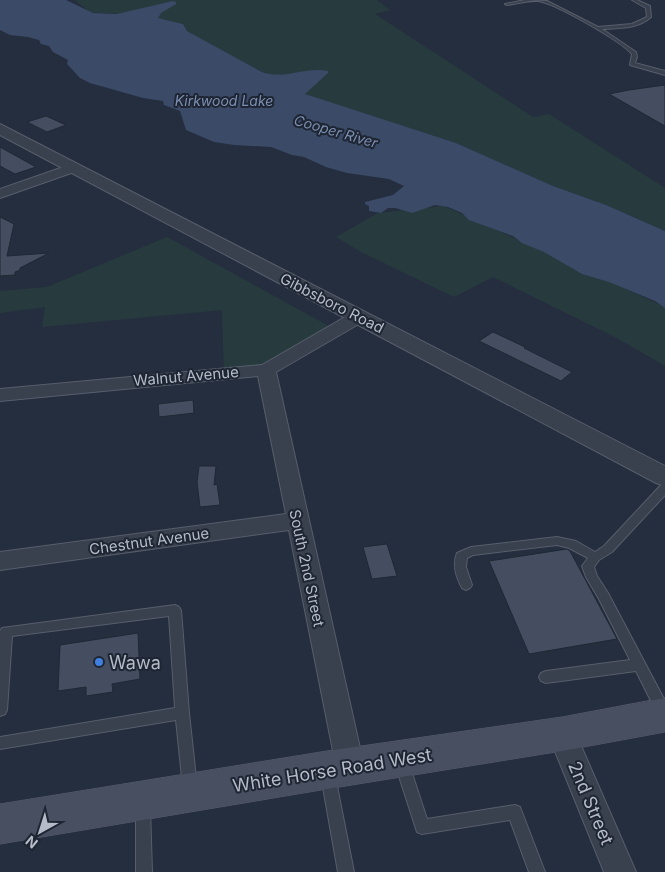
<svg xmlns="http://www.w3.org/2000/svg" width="665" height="872" font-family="Inter,sans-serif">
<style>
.green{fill:#273b3f}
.water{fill:#3a4a67}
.building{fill:#444e60;stroke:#202735}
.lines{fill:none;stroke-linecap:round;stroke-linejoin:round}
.service-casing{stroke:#575e6c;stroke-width:2}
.minor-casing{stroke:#575e6c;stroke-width:2}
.tertiary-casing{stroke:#575e6c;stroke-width:2}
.secondary-casing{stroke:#575e6c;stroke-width:1}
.service{fill:#39404e;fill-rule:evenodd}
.minor{fill:#39404e;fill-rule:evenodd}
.tertiary{fill:#39404e;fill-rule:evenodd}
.secondary{fill:#474f61;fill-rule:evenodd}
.shop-dot{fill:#3f7fe0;stroke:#1e2533;stroke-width:2}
.labels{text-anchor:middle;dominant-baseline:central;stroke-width:4;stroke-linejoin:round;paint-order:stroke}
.far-water-label{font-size:14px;font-style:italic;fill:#7c8fb1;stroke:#1e2533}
.street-label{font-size:15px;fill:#b5bbc9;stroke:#1e2533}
.near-poi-label{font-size:18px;fill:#b5bbc9;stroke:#1e2533;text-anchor:start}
.near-street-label{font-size:18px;fill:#b5bbc9;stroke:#1e2533}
</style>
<rect width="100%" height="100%" fill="#252e3e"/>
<g class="green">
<path d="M75,0H377L390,10L375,14L533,117L549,114L665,188V231L606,205L553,186L456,143L309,96L305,93L329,72L273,75L262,72L187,31L183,24L157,18L158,15L174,2L122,14L89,12Z"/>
<path d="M444,206L665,307V366L615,337L493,277L454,297L361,252L336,237L378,213Z"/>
<path d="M167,237L336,330L272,366L224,374L222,310L42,327L45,307L0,313V291L47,287Z"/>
</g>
<path class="water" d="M0,0H66L93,13L117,14L173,1L176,2V4L161,13L158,18L183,24L187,31L262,72C284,80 306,66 328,71V73L305,94L456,143L553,186L606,205L665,231V308L655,301L609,282L582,274L544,252L522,243L513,236L469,220L462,213L448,207L435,205L412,213L395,208H388L381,213L369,211V206L365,204V202L393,195L404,186L389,179L347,173L326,167L304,157L292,155L271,147L234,145L214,142L186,130L180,111L164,105L163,101L143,98L90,83L80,78L67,64L68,60L53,52L49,46L41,44L39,40L28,37L10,35L0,30Z"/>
<g class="building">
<path d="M665,85V126L609,94L629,90Z"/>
<path d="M46,116L66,125L47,132L27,122Z"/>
<path d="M0,147L36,167L15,174L0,166Z"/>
<path d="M0,217L14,224L7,256L49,253L20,268V270L15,272V275L0,276Z"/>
<path d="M493,332L525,347L524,348L572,372L561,381L479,341Z"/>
<path d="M193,400L194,413L159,417L158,404Z"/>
<path d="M199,466H216L214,485L217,484L220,505L200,507L197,482Z"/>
<path d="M387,544L397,576L372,579L363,547Z"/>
<path d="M567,549L570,551L617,639L529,654L489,561Z"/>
<path d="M138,633L140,679L112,684L113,692L86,696V687L58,691L60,645Z"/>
</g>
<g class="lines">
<g class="service-casing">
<g id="service">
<path d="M525,0L547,1L598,27L632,24L647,17L646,8L632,0H637L650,6L651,17C638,29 619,28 602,29L636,52L637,57L635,63L665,71V75L630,65L632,54C621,41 555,3 538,1C528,0 517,4 507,5L505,4Z"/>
<path d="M665,484V495L612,552L599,560L594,567L597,576L608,593L665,701V721L660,719L636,671L546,683L541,681L539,677L541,673L546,671L630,660L599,599L586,577L582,566L588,558L569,548L557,545L473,555L467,558L466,567L472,585L470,588L466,590L462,588C456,577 452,565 457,553L471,547L557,537L576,541L595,552L604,546L661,485Z"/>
<path d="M175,605L179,607L181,610L189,713L197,787L195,792L190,794L185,792L183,787L176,720L0,749V737L175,708L169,616L12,636L7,710L5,714L0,716V631L2,628Z"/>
<path d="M402,757L407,759L409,764L427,819L515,805L520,807L545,872H529L510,820L422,834L417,832L395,764L397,759Z"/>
<path d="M328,769L333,771L335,776L354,872H338L321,776L323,771Z"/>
<path d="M143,801L148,803L150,808L152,872H136V808L138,803Z"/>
</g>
</g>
<g class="minor-casing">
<g id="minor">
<path d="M72,164L79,168L77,171L0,198V189Z"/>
<path d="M358,312L364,313L366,317L364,321L276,372L364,766L360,775L350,779L340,775L336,766L289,530L0,570V552L286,514L258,376L0,401V389L262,365L352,313Z"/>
<path d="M562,721L572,725L636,872H604L548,734L552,725Z"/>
</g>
</g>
<g class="tertiary-casing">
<path id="tertiary" d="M0,124L665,466V486L656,483L0,135Z"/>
</g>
<g class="secondary-casing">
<path id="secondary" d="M665,698V732L562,751L327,789L0,844V804L327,751L562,717Z"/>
</g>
<use href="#service" class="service"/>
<use href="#minor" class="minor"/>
<use href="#tertiary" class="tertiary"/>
<use href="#secondary" class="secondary"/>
</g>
<circle class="shop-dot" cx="99" cy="662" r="5"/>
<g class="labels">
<g class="far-water-label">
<text x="224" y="100">Kirkwood Lake</text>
<text transform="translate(336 131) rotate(16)">Cooper River</text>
</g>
<g class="street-label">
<text transform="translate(332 303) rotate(27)">Gibbsboro Road</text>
<text transform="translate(186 376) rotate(-5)">Walnut Avenue</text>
<text transform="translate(149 541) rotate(-8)">Chestnut Avenue</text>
<text transform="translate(307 568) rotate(78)">South 2nd Street</text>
</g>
<g class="near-poi-label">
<text x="109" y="662">Wawa</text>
</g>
<g class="near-street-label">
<text transform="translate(332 770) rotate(-9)">White Horse Road West</text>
<text transform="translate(591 803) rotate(67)">2nd Street</text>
</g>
</g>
<g transform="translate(40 832) rotate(219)" stroke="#1e2533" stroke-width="4" paint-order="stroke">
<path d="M0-4L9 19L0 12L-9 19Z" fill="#b5bbc9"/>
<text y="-8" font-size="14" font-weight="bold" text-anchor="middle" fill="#b5bbc9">N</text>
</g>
</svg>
